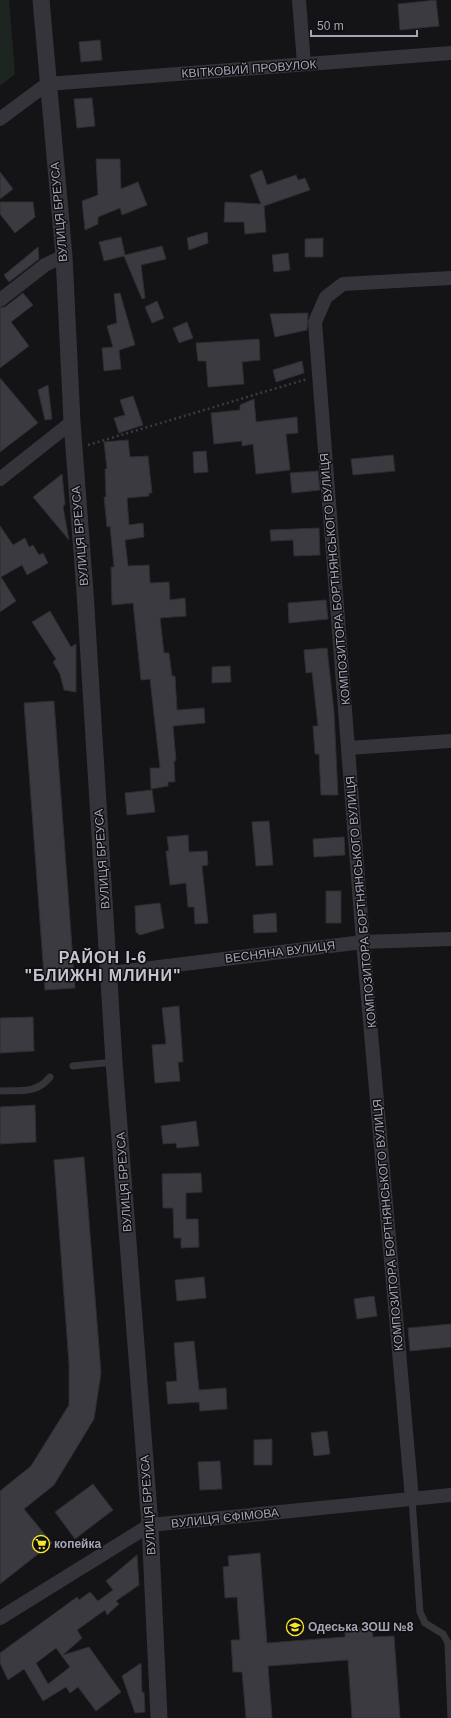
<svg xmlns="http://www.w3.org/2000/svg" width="451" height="1718" font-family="Helvetica,sans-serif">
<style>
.green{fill:#1d2520}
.building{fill:#3b3a40;stroke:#2e2d31;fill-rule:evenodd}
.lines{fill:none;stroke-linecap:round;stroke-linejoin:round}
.path{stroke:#3a3a41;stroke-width:2.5;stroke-dasharray:2 3;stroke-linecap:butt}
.service{stroke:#35343a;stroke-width:7}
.minor{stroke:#35343a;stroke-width:14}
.tertiary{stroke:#35343a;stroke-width:17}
.labels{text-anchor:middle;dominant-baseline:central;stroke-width:3;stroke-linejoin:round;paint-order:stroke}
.street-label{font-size:12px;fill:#a4a5b6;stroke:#0f0e10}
.poi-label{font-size:12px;font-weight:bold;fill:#a4a5b6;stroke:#0f0e10;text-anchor:start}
.district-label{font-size:16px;font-weight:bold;letter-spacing:1px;fill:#c5c5d2;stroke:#0f0e10}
</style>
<rect width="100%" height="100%" fill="#141315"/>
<path class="green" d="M0,0H9L15,74L0,86Z"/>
<g class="building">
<path d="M436,0L439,26L400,30L398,4Z"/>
<path d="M100,40L102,60L81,62L79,42Z"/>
<path d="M92,98L95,126L77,128L74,99Z"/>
<path d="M96,159H120L121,189L138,182L147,205L122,215L120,208L98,217V224L85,230L82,201L98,195Z"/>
<path d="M262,170L267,185L296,175L298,180L305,178L310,190L264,206L266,232L245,234L244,222H224L225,202L261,204L250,175Z"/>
<path d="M0,172L13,189L0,199Z"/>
<path d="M0,202H33L35,217L15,233L0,214Z"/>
<path d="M207,232L208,243L189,250L187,238Z"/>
<path d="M121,237L125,255L162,246L166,259L141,265L145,298L142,299L124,256L104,261L99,242Z"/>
<path d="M323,238V257H305V239Z"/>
<path d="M38,247L39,259L9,282L4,275Z"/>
<path d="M288,253L290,270L274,272L272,255Z"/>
<path d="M23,293L33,305L11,322L29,346L0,368V308L5,307Z"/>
<path d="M120,293L135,345L119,350L121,369L104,371L102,348L113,347L107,326L117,323L114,294Z"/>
<path d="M157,301L164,318L152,323L145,307Z"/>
<path d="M308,313L307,330L275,337L270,314Z"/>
<path d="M187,322L193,338L179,343L173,328Z"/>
<path d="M259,339L260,360L242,362L244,384L208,387L206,361H198L196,343Z"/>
<path d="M302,361L304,373L276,382L273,370Z"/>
<path d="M0,378L38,423L0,452Z"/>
<path d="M48,385L52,419L45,420L38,390Z"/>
<path d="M133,396L143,425L119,433L114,418L125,415L120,400Z"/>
<path d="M254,399L256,422L297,417L298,433L286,434L290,470L256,474L253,444L242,446V441L214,444L211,413L240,410V405Z"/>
<path d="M128,440L130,457L148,456L152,493H149V496L127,498L129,525L143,523L144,537L125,540L128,566L149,565L150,583L169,582L170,600L185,598L186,616L160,618L164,653H169L172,676H175L177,710L204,708L205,723L173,726L176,761H174L175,782H168V786L151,789L150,768H160L150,679L141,680L133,603L112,605L111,567H114L110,526L107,527L104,497H106L105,469H107L104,442Z"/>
<path d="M206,451L208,472L194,473L193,452Z"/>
<path d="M393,455L395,471L353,475L351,459Z"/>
<path d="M318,471L320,490L292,493L290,473Z"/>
<path d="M62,474L65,504L63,507L69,540L33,497Z"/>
<path d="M0,526L13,545L25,538L29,547L33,545L39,555L43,553L48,563L27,575L22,565L1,577L16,601L0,612Z"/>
<path d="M319,528L320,555L294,556L293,540L271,541L270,530Z"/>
<path d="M326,600L328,619L289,623L288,603Z"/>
<path d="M50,611L71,647L76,644V692L64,690L60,674L53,662L56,659L32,622Z"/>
<path d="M327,648L334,712L338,795H321L319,754H315L313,726H318L312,672L306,673L304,650Z"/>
<path d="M230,666L231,682L212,683V667Z"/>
<path d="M54,701L75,988L45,990L24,703Z"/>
<path d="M152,790L155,812L127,815L125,793Z"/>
<path d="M269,821L273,865L256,866L252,822Z"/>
<path d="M188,835L189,852L207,851L208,865L202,866L208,923L195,924L194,907H188L186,883L170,885L166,851H169L167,837Z"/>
<path d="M344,837L345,855L314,857L313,839Z"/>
<rect x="326" y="891" width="15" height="32"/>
<path d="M160,903L164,928L140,935L136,932L135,906Z"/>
<path d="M276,913L277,932L254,933L253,915Z"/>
<path d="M179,1006L183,1062H178L180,1081L155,1083L152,1045L166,1044L162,1008Z"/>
<path d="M33,1017L34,1051L0,1053V1018Z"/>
<path d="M35,1105L36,1142L0,1144V1107Z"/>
<path d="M196,1121L199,1146L177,1148L176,1143L163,1144L161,1126Z"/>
<path d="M84,1157L101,1373L94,1419L54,1485L24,1509L52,1543L0,1584V1491L31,1466L69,1405V1364L54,1160Z"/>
<path d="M201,1173L202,1192L186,1193V1219H198L199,1247L181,1248V1238H174L173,1208H163L162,1174Z"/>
<path d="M204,1277L206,1298L177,1301L175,1280Z"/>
<path d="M374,1296L377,1316L357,1319L354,1299Z"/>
<path d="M451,1324V1347L410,1351L408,1328Z"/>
<path d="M194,1341L199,1390L226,1388L227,1409L200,1411L199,1402L168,1404L166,1382L177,1381L174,1343Z"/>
<path d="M327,1431L330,1454L314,1456L311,1433Z"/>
<path d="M272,1439V1465H254V1440Z"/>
<path d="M220,1461L222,1489L200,1490L198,1462Z"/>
<path d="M93,1484L113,1510L75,1539L55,1512Z"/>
<path d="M260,1553L267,1643L345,1637V1629L372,1627L373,1637L394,1636L400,1718H352L348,1660L268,1666L272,1718H246L242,1672H233L231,1640H240L237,1597L225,1598L223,1567L229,1566L228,1556Z"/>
<path d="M137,1555L139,1585L116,1601L119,1604L107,1615L105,1610L77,1630L82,1638L63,1655L89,1647L121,1692L96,1711L78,1687L70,1693L66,1687L43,1701L24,1669L8,1680L0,1663V1653L77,1597L79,1600L90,1592L98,1601L113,1590L106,1581ZM56,1648L70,1667L48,1684L36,1663Z"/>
<path d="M141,1663L142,1693L144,1692L145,1712L135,1713L122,1676Z"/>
</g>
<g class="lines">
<path class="path" d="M88,445L307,379"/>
<g class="service">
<path d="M73,1066L114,1062"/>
<path d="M0,1091C19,1090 37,1094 50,1077"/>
<path d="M412,1499L420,1612L425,1623L443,1634L448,1643L451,1718"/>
</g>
<g class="minor">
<path d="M299,0L304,64"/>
<path d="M0,119L47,84L451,53"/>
<path d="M0,300L45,265L64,256"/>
<path d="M0,479L72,422"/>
<path d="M348,748L451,741"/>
<path d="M110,973L363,942L451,939"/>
<path d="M412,1499L363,942L315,322L326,297L343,284L451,278"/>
<path d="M0,1618L150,1525L451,1495"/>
</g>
<path class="tertiary" d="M41,0L64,256L72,422L85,592L114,1062L150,1525L159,1718"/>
</g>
<defs>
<g id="supermarket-ring" transform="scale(0.9)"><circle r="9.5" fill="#0f0e10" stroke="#f7e829" stroke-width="1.5"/><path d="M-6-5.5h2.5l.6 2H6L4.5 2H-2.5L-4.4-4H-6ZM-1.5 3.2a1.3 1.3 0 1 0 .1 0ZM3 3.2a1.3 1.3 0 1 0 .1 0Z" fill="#f7e829"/></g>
<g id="school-ring" transform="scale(0.9)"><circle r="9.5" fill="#0f0e10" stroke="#f7e829" stroke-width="1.5"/><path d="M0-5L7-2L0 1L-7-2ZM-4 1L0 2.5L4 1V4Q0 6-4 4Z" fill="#f7e829"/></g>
</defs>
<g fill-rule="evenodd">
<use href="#supermarket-ring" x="41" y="1544"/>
<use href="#school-ring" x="295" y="1627"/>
</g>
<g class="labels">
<g class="street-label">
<text transform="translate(249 69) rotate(-4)">КВІТКОВИЙ ПРОВУЛОК</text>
<text transform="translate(59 212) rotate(-95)">ВУЛИЦЯ БРЕУСА</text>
<text transform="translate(80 536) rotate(-95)">ВУЛИЦЯ БРЕУСА</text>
<text transform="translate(335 579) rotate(-95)">КОМПОЗИТОРА БОРТНЯНСЬКОГО ВУЛИЦЯ</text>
<text transform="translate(102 859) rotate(-94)">ВУЛИЦЯ БРЕУСА</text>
<text transform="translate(361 902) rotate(-95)">КОМПОЗИТОРА БОРТНЯНСЬКОГО ВУЛИЦЯ</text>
<text transform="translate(280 952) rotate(-7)">ВЕСНЯНА ВУЛИЦЯ</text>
<text transform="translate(124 1182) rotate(-94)">ВУЛИЦЯ БРЕУСА</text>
<text transform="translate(388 1225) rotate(-95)">КОМПОЗИТОРА БОРТНЯНСЬКОГО ВУЛИЦЯ</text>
<text transform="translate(148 1505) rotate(-94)">ВУЛИЦЯ БРЕУСА</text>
<text transform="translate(225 1518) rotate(-6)">ВУЛИЦЯ ЄФІМОВА</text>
</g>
<g class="poi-label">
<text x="54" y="1544">копейка</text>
<text x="308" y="1627">Одеська ЗОШ №8</text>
</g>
<g class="district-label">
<text x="103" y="957">РАЙОН І-6<tspan x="103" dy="18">"БЛИЖНІ МЛИНИ"</tspan></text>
</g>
</g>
<path d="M311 30v6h106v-6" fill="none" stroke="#a4a5b6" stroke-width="2"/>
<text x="317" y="30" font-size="12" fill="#a4a5b6" stroke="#0f0e10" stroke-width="3" paint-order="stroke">50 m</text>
</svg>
